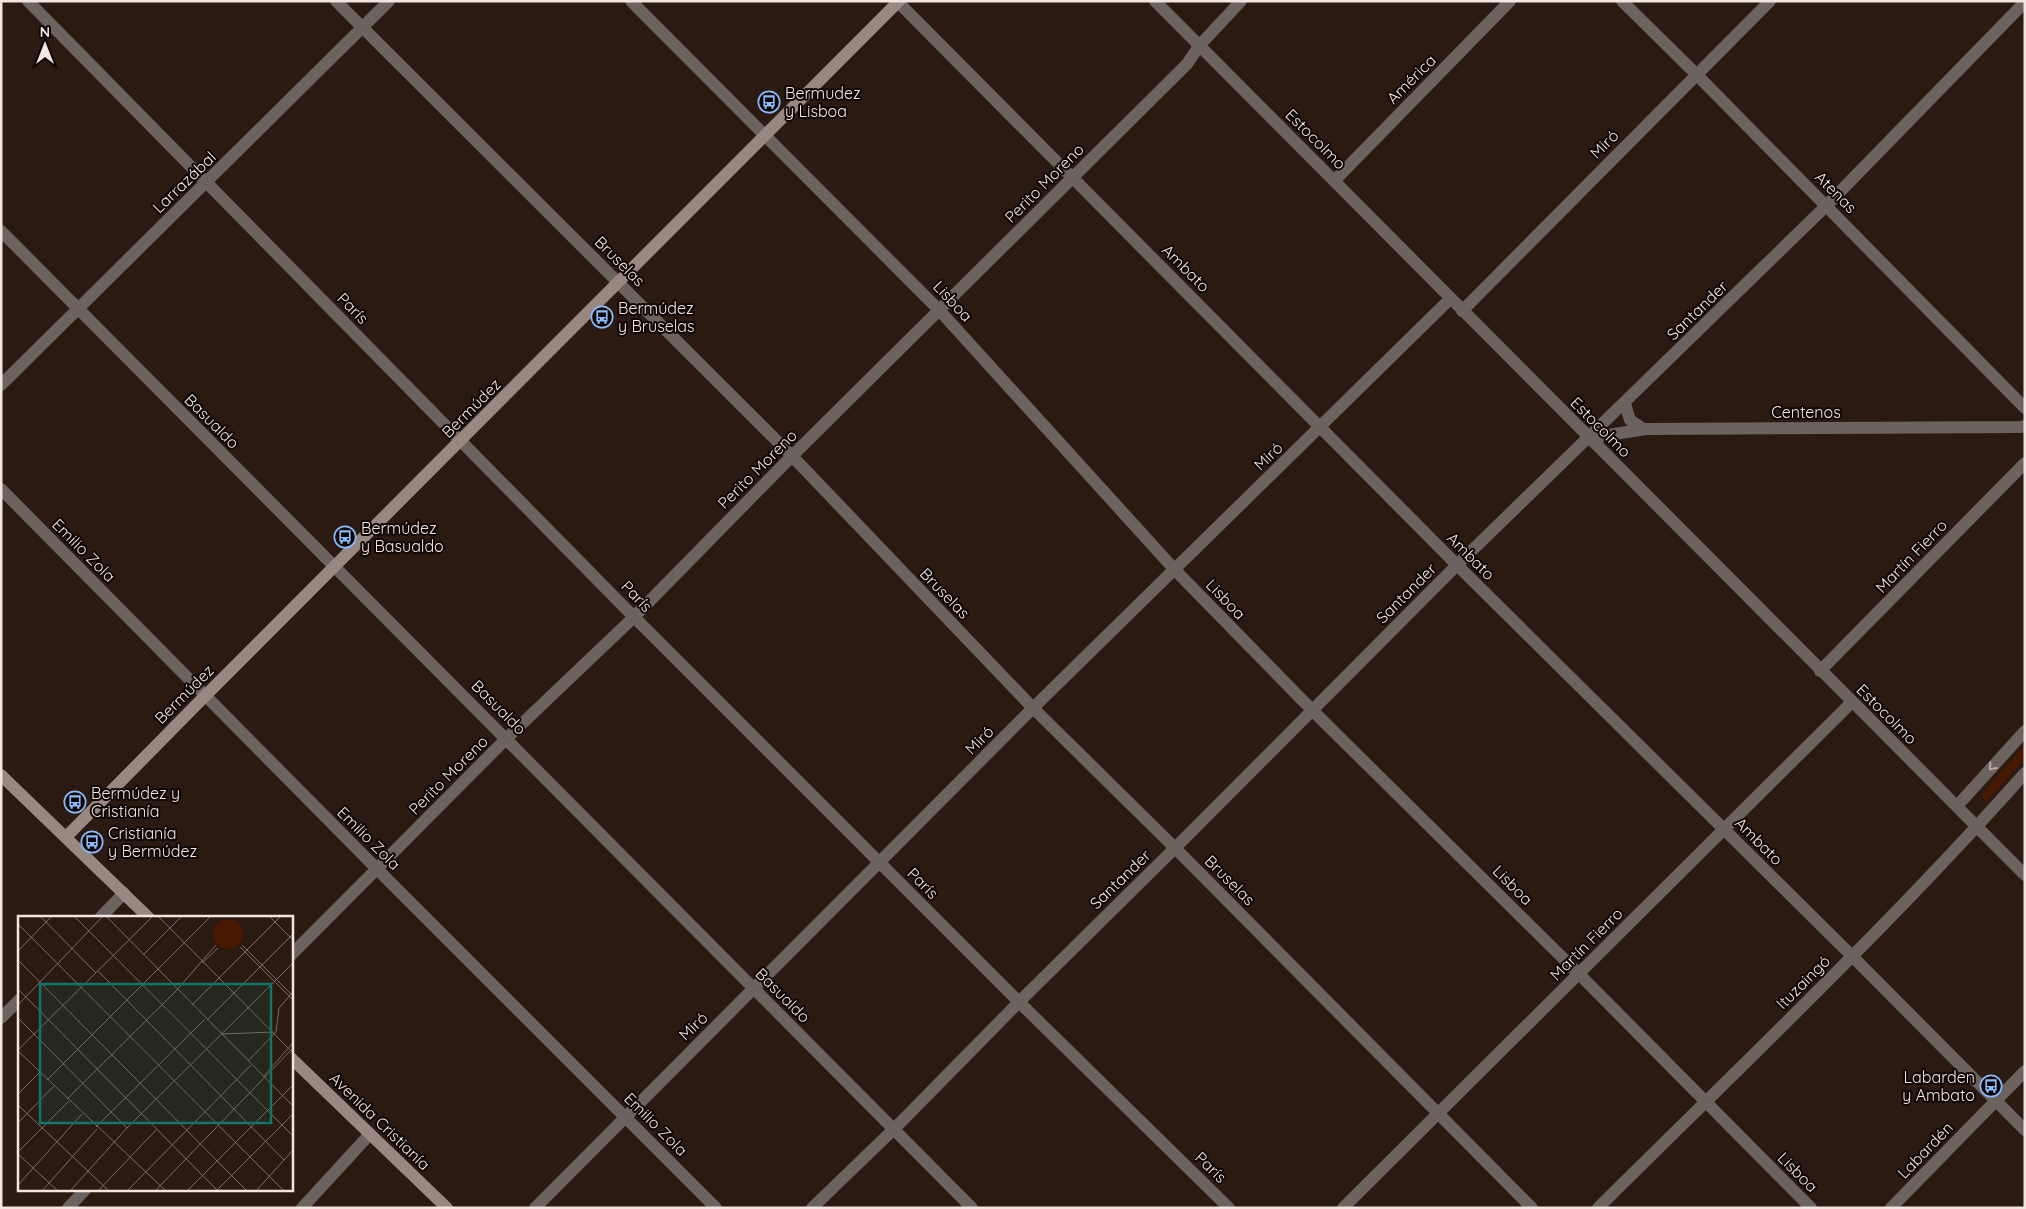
<svg xmlns="http://www.w3.org/2000/svg" width="2026" height="1209" font-family="Quicksand,sans-serif">
<style>
.green{fill:#481800}
.lines{fill:none;stroke-linecap:round;stroke-linejoin:round}
.street{stroke:#6c625e;stroke-width:12}
.secondary{stroke:#988881;stroke-width:12}
.oneway{stroke:#b6aba6}
.labels{text-anchor:middle;dominant-baseline:central;stroke-width:4;stroke-linejoin:round;paint-order:stroke}
.street-label{font-size:16px;fill:#f2e6e0;stroke:#0e0705}
.poi-label{font-size:16px;fill:#f2e6e0;stroke:#0e0705;text-anchor:start}
.inset-road{fill:none;stroke:#7b6c64;stroke-width:1}
.view{fill:#0f766e;fill-opacity:0.15;stroke:#0f766e;stroke-width:2.5}
.inset-edge{fill:none;stroke:#f2e6e0;stroke-width:2.5}
</style>
<rect width="100%" height="100%" fill="#2b1a12"/>
<path class="green" d="M2025,745V759L1985,803L1982,794Z"/>
<g class="lines">
<g class="street">
<path d="M28,1L634,617L1019,1002L1229,1208"/>
<path d="M336,1L792,456L1033,708L1175,848L1532,1208"/>
<path d="M631,1L940,311L1175,570L1312,710L1579,974L1811,1208"/>
<path d="M897,1L1457,565L1852,956L2025,1130"/>
<path d="M1155,1L2025,875"/>
<path d="M1622,1L1696,74L2025,408"/>
<path d="M1335,180L1510,1"/>
<path d="M1,231L972,1208"/>
<path d="M1462,311L1770,1"/>
<path d="M1,385L389,1"/>
<path d="M1625,404L1630,420L1643,429"/>
<path d="M1589,438L1646,429L2021,427L2025,426"/>
<path d="M1,489L377,869L716,1208"/>
<path d="M1820,671L2025,463"/>
<path d="M1957,806L2025,731"/>
<path d="M100,918L124,893"/>
<path d="M291,955L507,738L634,617L792,456L1187,64L1199,46L1241,1"/>
<path d="M1,1018L19,1000"/>
<path d="M68,1208L85,1190"/>
<path d="M302,1208L370,1134"/>
<path d="M535,1208L1033,708L1450,299"/>
<path d="M812,1208L895,1128L1019,1002L1175,848L1457,565L1826,206L2025,2"/>
<path d="M1343,1208L1852,702"/>
<path d="M1598,1208C1742,1065 1890,925 2025,773"/>
<path d="M1891,1208L2025,1071"/>
</g>
<g class="secondary">
<path d="M1,775L149,918"/>
<path d="M66,837L205,696L899,1"/>
<path d="M291,1058L447,1208"/>
</g>
</g>
<defs><path id="oneway-chevron" d="M-2-3.5L2.5 0L-2 3.5" fill="none" stroke-width="1.6" stroke-linecap="round" stroke-linejoin="round" transform="scale(1.25)"/></defs>
<use class="oneway" href="#oneway-chevron" transform="translate(1992 767) rotate(132)"/>
<defs>
<g id="bus-ring" transform="scale(1.125)"><circle r="9.5" fill="#0e0705" stroke="#8bbafc" stroke-width="1.5"/><path d="M-5-6H5V4H4V6H2V4H-2V6H-4V4H-5ZM-3.5-4V0h7V-4ZM-3.5 1.2v1.5H-2V1.2ZM2 1.2v1.5H3.5V1.2Z" fill="#8bbafc"/></g>
</defs>
<g fill-rule="evenodd">
<use href="#bus-ring" x="769" y="102"/>
<use href="#bus-ring" x="602" y="317"/>
<use href="#bus-ring" x="345" y="537"/>
<use href="#bus-ring" x="75" y="802"/>
<use href="#bus-ring" x="92" y="842"/>
<use href="#bus-ring" x="1991" y="1086"/>
</g>
<g class="labels">
<g class="street-label">
<text transform="translate(1411 79) rotate(-45)">América</text>
<text transform="translate(1316 139) rotate(45)">Estocolmo</text>
<text transform="translate(1604 144) rotate(-45)">Miró</text>
<text transform="translate(184 182) rotate(-44)">Larrazábal</text>
<text transform="translate(1044 183) rotate(-45)">Perito Moreno</text>
<text transform="translate(1836 192) rotate(45)">Atenas</text>
<text transform="translate(620 261) rotate(45)">Bruselas</text>
<text transform="translate(1186 268) rotate(45)">Ambato</text>
<text transform="translate(953 301) rotate(47)">Lisboa</text>
<text transform="translate(353 308) rotate(45)">París</text>
<text transform="translate(1697 310) rotate(-44)">Santander</text>
<text transform="translate(471 408) rotate(-45)">Bermúdez</text>
<text x="1806" y="412">Centenos</text>
<text transform="translate(212 421) rotate(45)">Basualdo</text>
<text transform="translate(1601 427) rotate(45)">Estocolmo</text>
<text transform="translate(1268 456) rotate(-44)">Miró</text>
<text transform="translate(757 469) rotate(-45)">Perito Moreno</text>
<text transform="translate(84 550) rotate(45)">Emilio Zola</text>
<text transform="translate(1471 556) rotate(45)">Ambato</text>
<text transform="translate(1911 556) rotate(-46)">Martín Fierro</text>
<text transform="translate(945 593) rotate(46)">Bruselas</text>
<text transform="translate(1406 593) rotate(-45)">Santander</text>
<text transform="translate(637 596) rotate(46)">París</text>
<text transform="translate(1226 599) rotate(46)">Lisboa</text>
<text transform="translate(184 694) rotate(-45)">Bermúdez</text>
<text transform="translate(499 707) rotate(45)">Basualdo</text>
<text transform="translate(1887 714) rotate(45)">Estocolmo</text>
<text transform="translate(979 740) rotate(-45)">Miró</text>
<text transform="translate(448 775) rotate(-45)">Perito Moreno</text>
<text transform="translate(369 838) rotate(45)">Emilio Zola</text>
<text transform="translate(1759 841) rotate(45)">Ambato</text>
<text transform="translate(1120 879) rotate(-44)">Santander</text>
<text transform="translate(1230 880) rotate(45)">Bruselas</text>
<text transform="translate(923 883) rotate(45)">París</text>
<text transform="translate(1513 885) rotate(45)">Lisboa</text>
<text transform="translate(1586 944) rotate(-45)">Martín Fierro</text>
<text transform="translate(1803 982) rotate(-45)">Ituzaingó</text>
<text transform="translate(783 995) rotate(45)">Basualdo</text>
<text transform="translate(693 1026) rotate(-44)">Miró</text>
<text transform="translate(380 1121) rotate(44)">Avenida Cristianía</text>
<text transform="translate(656 1124) rotate(45)">Emilio Zola</text>
<text transform="translate(1925 1150) rotate(-46)">Labardén</text>
<text transform="translate(1211 1167) rotate(44)">París</text>
<text transform="translate(1798 1172) rotate(45)">Lisboa</text>
</g>
<g class="poi-label">
<text x="785" y="93">Bermudez<tspan x="785" dy="18">y Lisboa</tspan></text>
<text x="618" y="308">Bermúdez<tspan x="618" dy="18">y Bruselas</tspan></text>
<text x="361" y="528">Bermúdez<tspan x="361" dy="18">y Basualdo</tspan></text>
<text x="91" y="793">Bermúdez y<tspan x="91" dy="18">Cristianía</tspan></text>
<text x="108" y="833">Cristianía<tspan x="108" dy="18">y Bermúdez</tspan></text>
<text x="1975" y="1077" text-anchor="end">Labarden<tspan x="1975" dy="18">y Ambato</tspan></text>
</g>
</g>
<g transform="translate(18 916)">
<rect width="275" height="275" fill="#2b1a12"/>
<path d="M195 18a15 15 0 1 1 30 0a15 15 0 1 1-30 0Z" fill="#481800"/>
<path class="inset-road" d="M22,0L78,57M56,0L275,220M88,0L275,190M140,0L275,137M251,0L275,24M0,8L266,275M224,29L275,80M222,31L275,84M0,35L34,0M125,39L164,0M0,44L229,275M184,47L200,32M80,55L266,244M0,73L200,275M0,89L85,0M174,89L263,0M0,102L109,212M189,104L275,18M204,118L255,116M0,134L135,0M0,135L148,275M230,145L258,116L261,92L275,76M245,161L275,127M29,164L193,0M0,178L21,157M49,183L157,76L198,29M0,189L91,275M0,207L36,170M78,211L187,103M0,236L51,185M0,238L40,275M0,269L64,198M199,274L275,198M24,275L79,213M52,275L109,212L275,47M80,275L139,213M109,275L233,149M137,275L275,132M169,275L275,169M238,275L275,234"/>
<path class="view" d="M22,68H253V207H22Z"/>
<rect width="275" height="275" class="inset-edge"/>
</g>
<rect width="2026" height="1209" fill="none" stroke="#f2e6e0" stroke-width="5"/>
<g transform="translate(45 45)" stroke="#0e0705" stroke-width="4" paint-order="stroke">
<path d="M0-4L9 19L0 12L-9 19Z" fill="#f2e6e0"/>
<text y="-8" font-size="14" font-weight="bold" text-anchor="middle" fill="#f2e6e0">N</text>
</g>
</svg>
